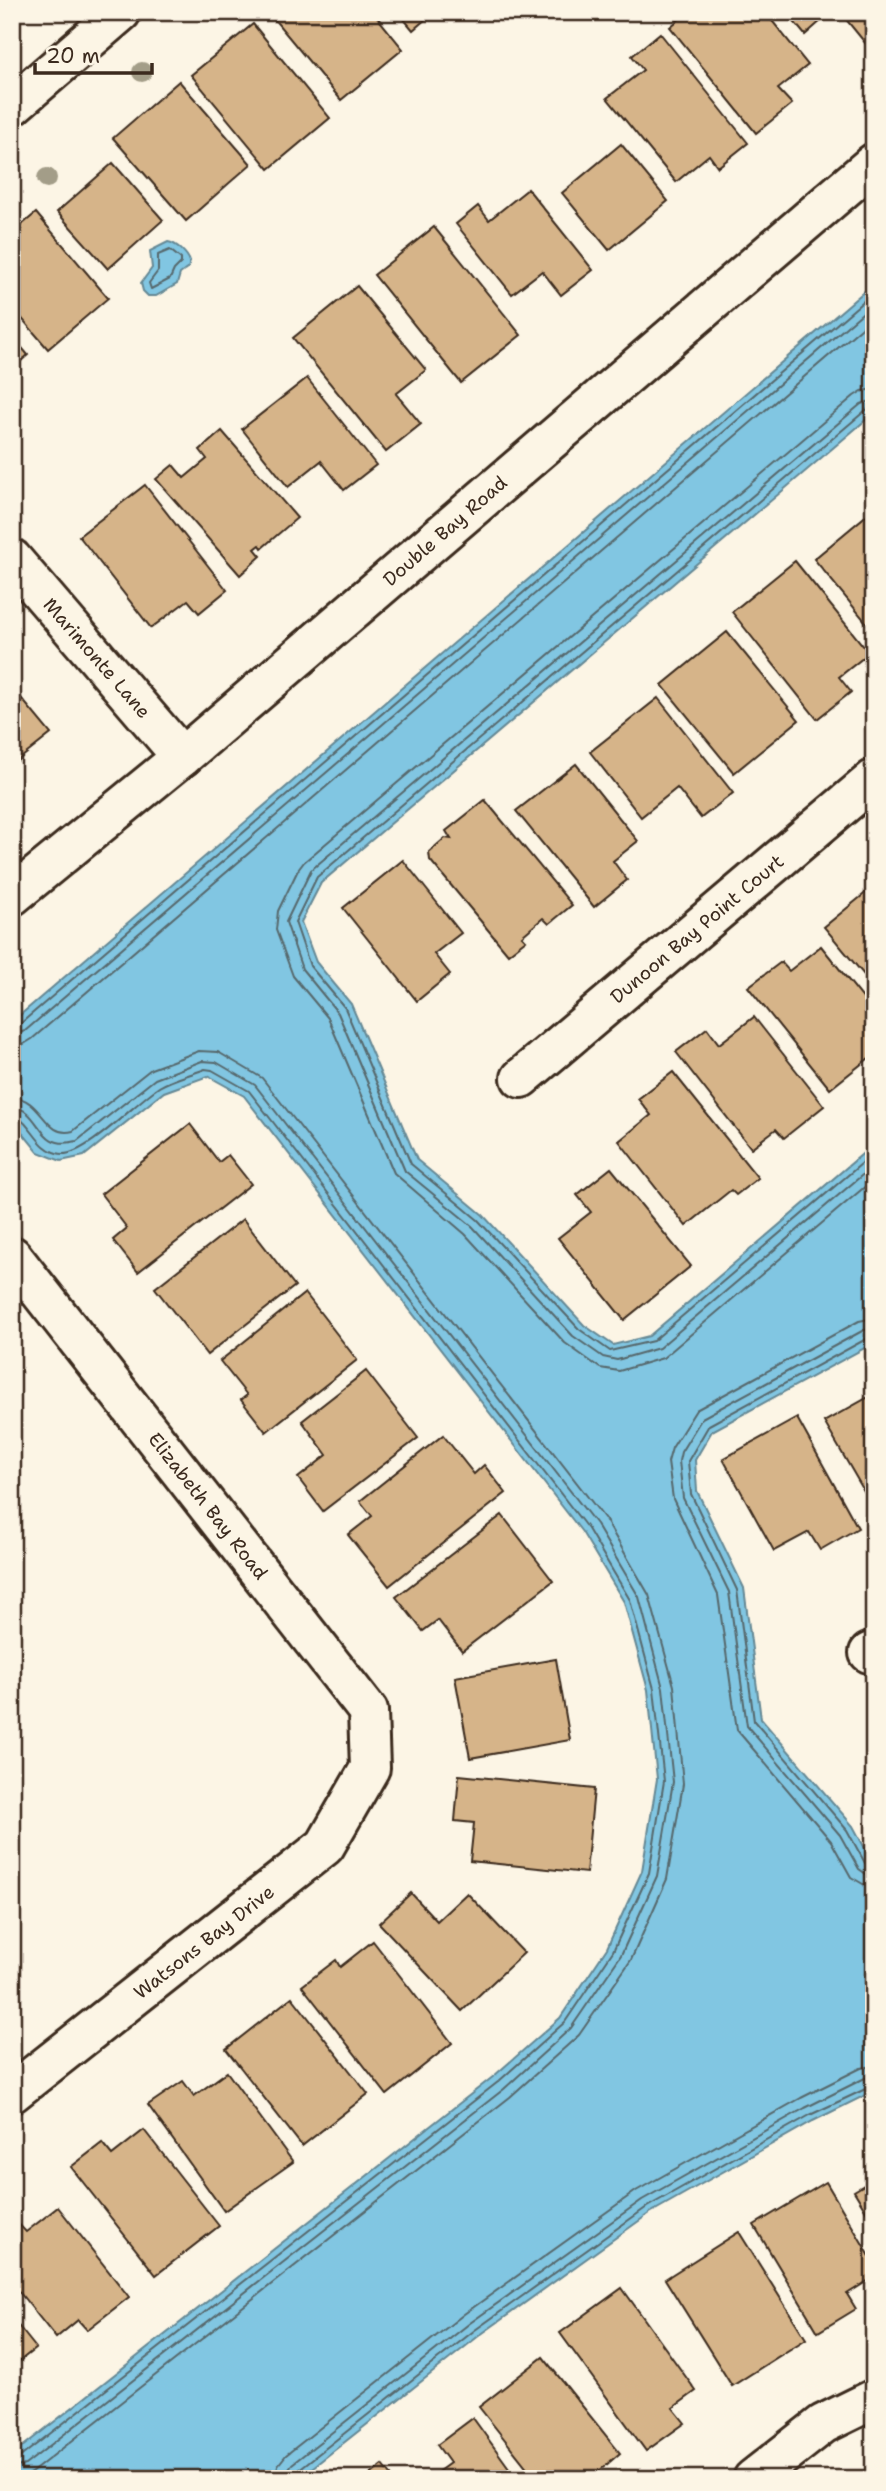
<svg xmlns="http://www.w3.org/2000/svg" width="886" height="2491" font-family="'Shantell Sans',sans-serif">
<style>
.water{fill:#81c6e2;stroke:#658894;stroke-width:2}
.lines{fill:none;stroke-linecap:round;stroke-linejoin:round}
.shore{stroke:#57686c;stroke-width:2}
.building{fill:#d6b489;stroke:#3b2a1e;stroke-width:2}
.minor-casing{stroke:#3b2a1e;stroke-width:44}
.minor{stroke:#fcf5e5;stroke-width:38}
.tree{fill:#a39d88}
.labels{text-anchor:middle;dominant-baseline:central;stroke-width:6;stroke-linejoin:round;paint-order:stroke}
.street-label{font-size:19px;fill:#3b2a1e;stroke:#fcf5e5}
</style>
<rect width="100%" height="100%" fill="#fcf5e5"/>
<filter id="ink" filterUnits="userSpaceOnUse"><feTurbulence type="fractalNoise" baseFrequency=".0143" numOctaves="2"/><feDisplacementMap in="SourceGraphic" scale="14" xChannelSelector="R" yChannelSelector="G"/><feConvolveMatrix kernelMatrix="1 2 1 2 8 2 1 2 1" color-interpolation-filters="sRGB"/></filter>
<g filter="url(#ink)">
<g class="water">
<path d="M168,242C176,243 188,254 190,262L188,268L180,274L177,284L156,296H148L143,291L141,283L152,268L150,251Z"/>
<path d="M874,283V413L321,883L301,922L316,962L351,1004L417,1160L483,1215L584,1325L613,1345L649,1336L874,1144V1343L712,1431L695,1460L697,1491L744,1588L761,1719L853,1826L874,1865V2091L813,2121L650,2213L480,2335L298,2479H12V2455L494,2076L560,2018L607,1948L642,1871L657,1779L648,1690L624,1602L582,1532L244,1096L208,1076L164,1092L84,1156L61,1161L38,1152L12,1120V1022Z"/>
</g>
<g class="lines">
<g class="shore">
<path d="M170,250L181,259V263L174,270L170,279L151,289L149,283L158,271V255Z"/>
<path d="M874,389L862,391L854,396L304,862L298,870L278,911L276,930L293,976L328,1018L394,1173L465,1234L565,1343L600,1368L619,1371L663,1358L874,1179"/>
<path d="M874,400L861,404L311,870L286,922L302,969L338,1013L405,1171L472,1226L573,1336L603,1357L617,1360L659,1348L874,1165"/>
<path d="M874,408L866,410L317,877L295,922L310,966L345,1008L411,1164L478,1220L579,1329L610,1351L653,1341L874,1153"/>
<path d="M12,1026L20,1024L874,292"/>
<path d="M12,1035L25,1031L874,303"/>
<path d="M12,1046L24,1044L32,1039L874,317"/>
<path d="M12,1097C43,1098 44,1139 73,1131L151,1069L199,1051L218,1052L262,1078L605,1519L649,1595L674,1686L683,1784L667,1879L631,1960L579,2035L510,2097L31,2473L18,2479"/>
<path d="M12,1107C43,1109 35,1152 77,1141L155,1079L202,1061L216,1062L255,1085L596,1524L639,1597L663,1688L673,1782L657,1876L621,1955L571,2028L504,2089L25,2465L12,2468"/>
<path d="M12,1116C31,1118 36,1152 62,1154C87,1155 136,1102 159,1087C172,1079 190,1075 205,1069L212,1070L249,1091L588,1529L630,1600L654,1689L664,1781L649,1873L613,1951L565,2022L498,2082L19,2458L12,2460"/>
<path d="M874,1318L859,1321L696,1410L672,1448L668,1462L673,1499L718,1595L737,1730L831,1841L851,1877L863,1884L874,1886"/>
<path d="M874,1328L864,1330L702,1418L681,1452L679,1461L683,1498L729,1592L747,1726L840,1835L859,1869L866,1874L874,1875"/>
<path d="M874,1337L868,1338L709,1425L688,1461L691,1494L737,1590L754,1721L847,1830L865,1863L874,1866"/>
<path d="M275,2479L278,2465L286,2455L464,2314L636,2191L801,2098L861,2068L874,2066"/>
<path d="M286,2479L287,2471L292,2464L470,2323L642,2200L805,2108L865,2078L874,2077"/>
<path d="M295,2479L298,2470L475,2330L647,2207L810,2115L874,2085"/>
</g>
</g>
<g class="building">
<path d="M268,12H373L403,49L341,100Z"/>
<path d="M398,12H434L413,30Z"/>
<path d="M688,12H765L808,65L778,89L792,104L756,133L670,27Z"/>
<path d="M786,12H831L805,35Z"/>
<path d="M840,12H874V37L866,44Z"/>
<path d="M253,24L330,118L269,169L191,75Z"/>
<path d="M660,33L748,143L718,167L709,155L676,182L607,98L643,70L632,56Z"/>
<path d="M179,81L251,164L186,221L113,138Z"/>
<path d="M621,144L668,201L609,250L562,193Z"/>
<path d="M113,163L163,220L108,269L57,212Z"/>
<path d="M528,189L593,270L561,295L542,271L512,294L456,224L478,206L489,220Z"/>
<path d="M36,213L108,298L48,349L12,307V233Z"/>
<path d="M434,227L521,335L461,383L374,275Z"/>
<path d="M357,286L426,370L396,394L421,424L386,452L293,338Z"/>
<path d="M12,336L28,355L12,369Z"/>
<path d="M307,378L376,465L344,490L321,461L288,487L242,429Z"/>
<path d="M222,431L297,518L262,548L260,545L255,549L261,556L240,575L156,479L173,465L184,478L207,459L200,450Z"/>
<path d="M145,485L227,590L199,613L188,600L151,628L79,536Z"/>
<path d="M874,509V632L814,559Z"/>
<path d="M795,561L869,653L839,677L851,692L817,719L732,612Z"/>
<path d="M727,632L799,720L734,773L662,685Z"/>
<path d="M12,687L51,734L12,765Z"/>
<path d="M658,698L733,793L701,818L677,788L641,817L590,752Z"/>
<path d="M576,764L638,841L613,861L627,880L594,907L516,811Z"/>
<path d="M485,800L572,905L549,924L543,918L522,936L526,940L508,954L430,860L429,852L445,838L451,839L446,831Z"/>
<path d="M403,860L461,933L434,954L450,974L417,1001L343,908Z"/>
<path d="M874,886V987L824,927Z"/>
<path d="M821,946L874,1012V1054L830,1089L748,987L781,962L789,971Z"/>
<path d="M754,1017L824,1106L784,1138L776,1129L751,1148L676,1052L707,1028L719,1044Z"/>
<path d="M673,1072L758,1178L736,1195L731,1190L686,1226L619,1141L651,1115L638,1099Z"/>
<path d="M190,1124L219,1162L228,1155L251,1184L138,1272L113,1240L127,1228L101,1194Z"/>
<path d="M611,1168L691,1266L624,1320L558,1238L591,1212L577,1195Z"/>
<path d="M243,1219L295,1286L207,1355L155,1288Z"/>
<path d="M305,1293L357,1360L266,1432L241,1400L247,1395L220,1361Z"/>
<path d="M366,1371L418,1438L323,1511L298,1478L327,1455L302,1421Z"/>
<path d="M874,1394V1508L824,1422Z"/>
<path d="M797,1418L858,1528L820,1550L809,1532L774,1551L723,1459Z"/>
<path d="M443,1435L474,1474L484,1465L506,1493L389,1586L348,1535L372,1516L360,1501Z"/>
<path d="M502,1515L553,1581L462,1651L438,1620L423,1631L396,1597Z"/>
<path d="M556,1659L570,1740L470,1758L455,1677Z"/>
<path d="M459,1775L594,1789L586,1873L470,1861L474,1823L455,1821Z"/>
<path d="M411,1893L437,1921L467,1893L524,1953L462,2011L379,1923Z"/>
<path d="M373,1941L452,2043L387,2095L302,1986L336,1960L340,1967Z"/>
<path d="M292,1997L368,2094L302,2146L226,2049Z"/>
<path d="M227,2072L293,2162L224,2211L148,2105L183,2081L194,2096Z"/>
<path d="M144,2130L219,2226L156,2275L71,2167L102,2143L112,2155Z"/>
<path d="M874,2179V2224L854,2191Z"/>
<path d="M826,2182L874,2263V2277L847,2294L856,2309L818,2332L754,2225Z"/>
<path d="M58,2207L129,2297L87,2330L78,2320L56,2338L12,2283V2217L26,2232Z"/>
<path d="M739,2232L806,2339L732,2386L665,2279Z"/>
<path d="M622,2288L696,2391L673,2408L685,2423L646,2451L560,2333Z"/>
<path d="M12,2318L36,2348L12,2367Z"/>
<path d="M543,2357L620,2453L590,2479H536L479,2407Z"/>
<path d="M473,2418L517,2479H428L450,2463L437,2445Z"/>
<path d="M383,2465L394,2479H365Z"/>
</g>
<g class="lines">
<g class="minor-casing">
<g id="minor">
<path d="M12,106L121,12"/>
<path d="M12,559L182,757"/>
<path d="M12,896L182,757L874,163"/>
<path d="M521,1078L874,779"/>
<path d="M12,1256L368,1711L370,1768L325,1846L12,2093"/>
<path d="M869,1653L874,1651"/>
<path d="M753,2479L823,2424L874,2399"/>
</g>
</g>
<use href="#minor" class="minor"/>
</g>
<g class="tree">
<circle cx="142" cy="72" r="10"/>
<circle cx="47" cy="178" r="10"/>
</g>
</g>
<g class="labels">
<g class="street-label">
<text transform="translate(445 531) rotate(-41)">Double Bay Road</text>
<text transform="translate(97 658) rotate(49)">Marimonte Lane</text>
<text transform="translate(697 929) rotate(-40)">Dunoon Bay Point Court</text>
<text transform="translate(208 1506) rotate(52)">Elizabeth Bay Road</text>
<text transform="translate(204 1942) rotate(-38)">Watsons Bay Drive</text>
</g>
</g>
<rect width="886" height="2491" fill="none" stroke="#fcf5e5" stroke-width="42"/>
<rect x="21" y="21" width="844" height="2449" fill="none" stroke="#3b2a1e" stroke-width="2.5" filter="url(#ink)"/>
<path d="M35 63v10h117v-10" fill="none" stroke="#3b2a1e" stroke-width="3.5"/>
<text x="46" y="63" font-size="21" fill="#3b2a1e" stroke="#fcf5e5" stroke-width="5" paint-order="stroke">20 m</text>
</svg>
